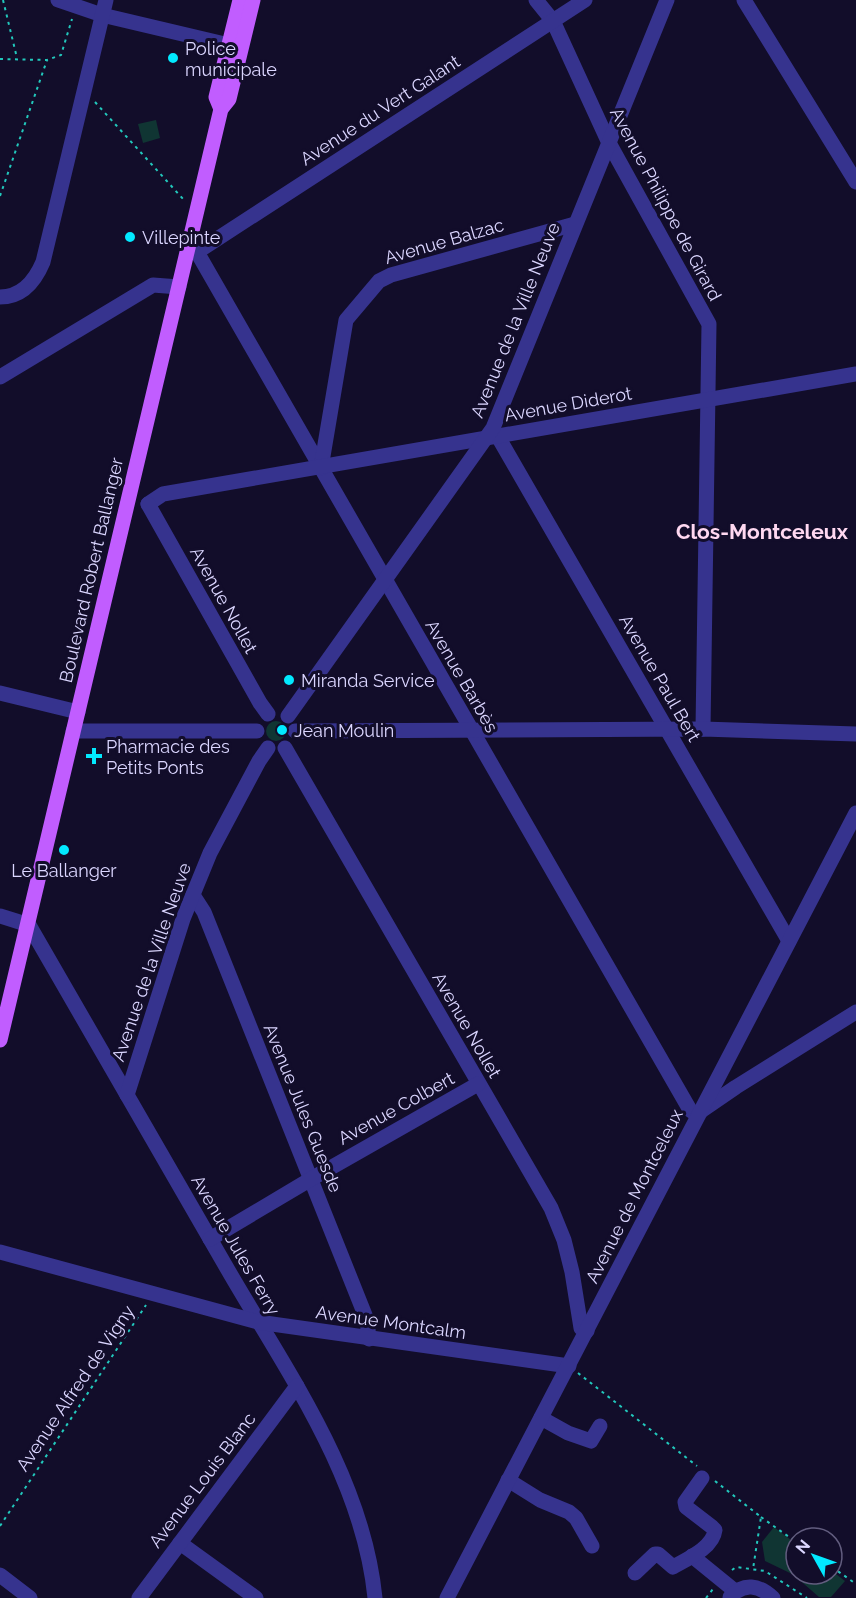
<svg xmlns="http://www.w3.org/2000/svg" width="856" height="1598" font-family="Raleway,sans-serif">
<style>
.green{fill:#103533}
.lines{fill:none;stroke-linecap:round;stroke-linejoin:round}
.path{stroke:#22c8bc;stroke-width:2;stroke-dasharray:3 4.5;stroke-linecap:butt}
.minor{stroke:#36338e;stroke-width:15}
.major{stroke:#c15dff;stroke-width:15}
.poi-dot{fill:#02e9ff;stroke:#120d2a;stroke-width:2}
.labels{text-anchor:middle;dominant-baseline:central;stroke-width:6;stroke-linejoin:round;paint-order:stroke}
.poi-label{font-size:18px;fill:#dbd6ff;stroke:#120d2a;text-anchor:start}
.street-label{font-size:18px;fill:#dbd6ff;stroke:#120d2a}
.quarter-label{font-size:21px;font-weight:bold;fill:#ffd8f1;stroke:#120d2a}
</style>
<rect width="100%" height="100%" fill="#120d2a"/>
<g class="green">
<path d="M156,120L160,138L143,143L138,124Z"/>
<circle cx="276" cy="731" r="10"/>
<path d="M774,1527L796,1544V1570L792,1574L765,1561L762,1542Z"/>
<path d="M832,1571L845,1581L831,1597H819L796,1577L798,1574H832Z"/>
</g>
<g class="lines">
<g class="path">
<path d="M3,0L17,58"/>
<path d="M0,59L47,60L61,55L72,19"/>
<path d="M95,102L184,200"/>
<path d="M0,196L47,60"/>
<path d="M578,1373L697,1466"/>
<path d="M715,1481L761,1517L753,1569"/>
<path d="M761,1517L796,1542"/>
<path d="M0,1526L146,1305"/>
<path d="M832,1567L856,1584"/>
<path d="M732,1570L736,1567L765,1571L807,1598"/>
<path d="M706,1598L713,1589"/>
</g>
<g class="minor">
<path d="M58,0L102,15L229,45"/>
<path d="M536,0L553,21L609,143L709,324L703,729"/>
<path d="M744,0L856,182"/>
<path d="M197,252L690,1110L697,1115"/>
<path d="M197,252L585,0"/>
<path d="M0,297C22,297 35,281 43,262L106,0"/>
<path d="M0,377L153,285L179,287"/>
<path d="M497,435L789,941"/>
<path d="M321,468L346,320L379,281L391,275L575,224"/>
<path d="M148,504L163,494L856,374"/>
<path d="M148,504L260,703L268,714"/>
<path d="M0,693L78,712"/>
<path d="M288,716L493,428L667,0"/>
<path d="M73,731H257"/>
<path d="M295,731L703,729L856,734"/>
<path d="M285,748L551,1208L564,1240L572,1272L581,1328L587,1331"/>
<path d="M193,895L204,912L367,1320L369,1339"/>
<path d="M0,916L29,925C95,1040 162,1155 228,1270C287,1372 363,1477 375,1598"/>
<path d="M127,1095L183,919L210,853L259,761L268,748"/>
<path d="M701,1111L736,1087L856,1012"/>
<path d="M210,1239L311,1179L478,1084"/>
<path d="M0,1252L258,1322L569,1366"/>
<path d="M541,1418L568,1433L591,1441L600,1426"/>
<path d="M508,1480L540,1500L569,1512L576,1518L592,1546"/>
<path d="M180,1543L256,1598"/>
<path d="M692,1556L735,1591"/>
<path d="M635,1573L655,1554H658L673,1567C687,1559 713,1548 715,1530L712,1527L686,1507L685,1502L702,1478"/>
<path d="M0,1575L30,1598"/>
<path d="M730,1597C744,1582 759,1585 773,1598"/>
<path d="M139,1598L297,1386"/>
<path d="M447,1598L856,813"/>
</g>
<g class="major">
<path d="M221,109L216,97L240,0"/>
<path d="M0,1040L221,109L229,99L253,0"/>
</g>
</g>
<g class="poi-dot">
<circle cx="173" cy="58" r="6"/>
<circle cx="130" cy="237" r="6"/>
<circle cx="289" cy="680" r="6"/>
<circle cx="282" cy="730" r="6"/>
<path d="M91 747h6v6h6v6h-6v6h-6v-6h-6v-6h6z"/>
<circle cx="64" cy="850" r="6"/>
</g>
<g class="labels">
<g class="poi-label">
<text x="185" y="48">Police<tspan x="185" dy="21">municipale</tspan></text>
<text x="142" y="237">Villepinte</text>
<text x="301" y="680">Miranda Service</text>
<text x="294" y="730">Jean Moulin</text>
<text x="106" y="746">Pharmacie des<tspan x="106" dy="21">Petits Ponts</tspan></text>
<text x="64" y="870" text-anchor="middle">Le Ballanger</text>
</g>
<g class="street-label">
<text transform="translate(380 110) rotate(-33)">Avenue du Vert Galant</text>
<text transform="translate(666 204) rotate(62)">Avenue Philippe de Girard</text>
<text transform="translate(444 241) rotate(-16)">Avenue Balzac</text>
<text transform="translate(515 320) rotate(-68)">Avenue de la Ville Neuve</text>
<text transform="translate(568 404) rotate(-10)">Avenue Diderot</text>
<text transform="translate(91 570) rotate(-77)">Boulevard Robert Ballanger</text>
<text transform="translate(224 600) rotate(61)">Avenue Nollet</text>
<text transform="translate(462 676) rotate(60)">Avenue Barbès</text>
<text transform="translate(660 678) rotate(60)">Avenue Paul Bert</text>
<text transform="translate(151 962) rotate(-71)">Avenue de la Ville Neuve</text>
<text transform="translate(467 1025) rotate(60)">Avenue Nollet</text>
<text transform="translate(303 1108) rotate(68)">Avenue Jules Guesde</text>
<text transform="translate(396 1108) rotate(-29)">Avenue Colbert</text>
<text transform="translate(634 1196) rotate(-63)">Avenue de Montceleux</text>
<text transform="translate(236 1245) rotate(60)">Avenue Jules Ferry</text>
<text transform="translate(391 1322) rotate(8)">Avenue Montcalm</text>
<text transform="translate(75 1388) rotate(-56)">Avenue Alfred de Vigny</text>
<text transform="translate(202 1480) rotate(-53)">Avenue Louis Blanc</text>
</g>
<g class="quarter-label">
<text x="762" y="531">Clos-Montceleux</text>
</g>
</g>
<g transform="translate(814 1556) rotate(310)"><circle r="28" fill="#120d2a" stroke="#625d7f" stroke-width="1.5"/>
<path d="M0-4.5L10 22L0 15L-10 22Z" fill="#02e9ff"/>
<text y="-9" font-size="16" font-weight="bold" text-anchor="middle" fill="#dbd6ff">N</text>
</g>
</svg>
